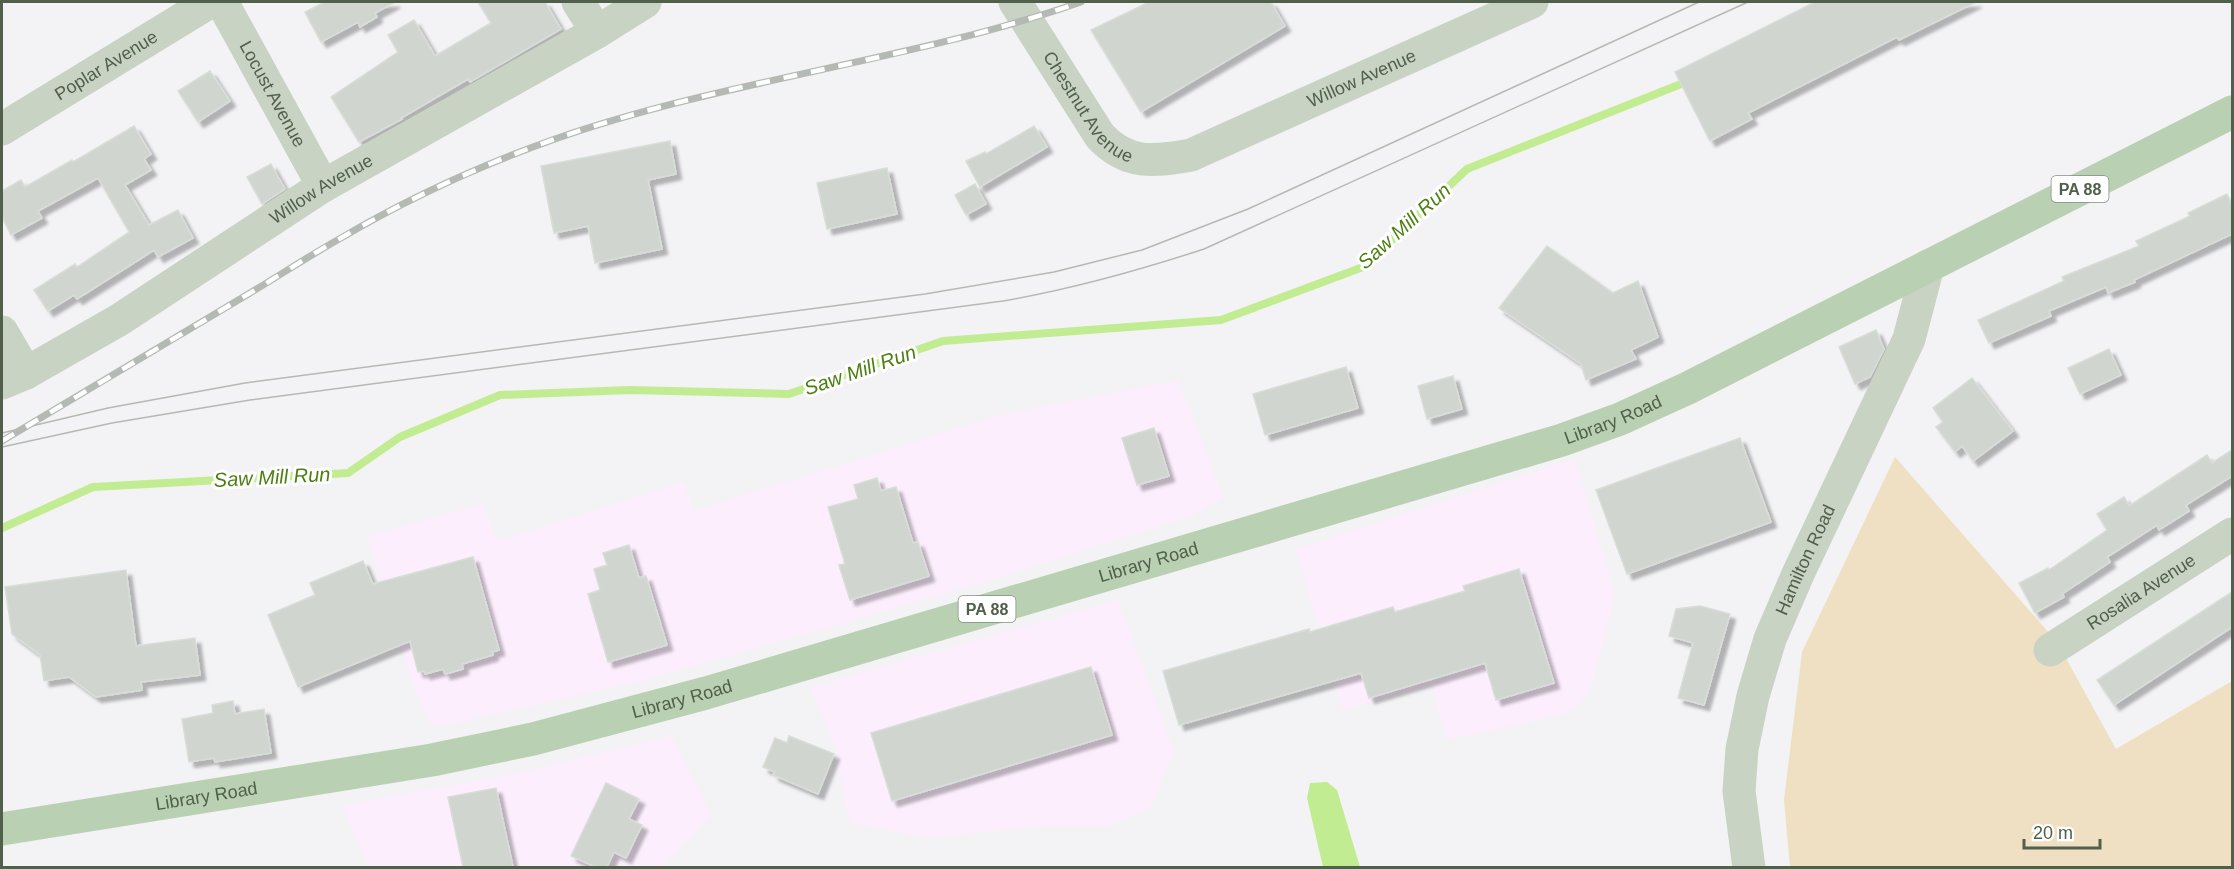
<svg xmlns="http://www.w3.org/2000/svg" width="2234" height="869" font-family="Helvetica,sans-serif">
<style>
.commercial{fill:#fceefd}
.green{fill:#f0e0c3}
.water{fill:#c2ec91}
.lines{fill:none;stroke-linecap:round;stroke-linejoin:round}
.stream{stroke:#c2ec91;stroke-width:8}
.building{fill:#d0d6cf;stroke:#d7ddd7;stroke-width:1.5;filter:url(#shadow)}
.minor{stroke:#c8d3c4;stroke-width:33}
.major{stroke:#bad0b3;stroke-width:33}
.tram{stroke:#b4bab3;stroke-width:1.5}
.rail-casing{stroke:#b4bab3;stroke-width:7}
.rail{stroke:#fff;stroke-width:4.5;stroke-dasharray:14;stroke-linecap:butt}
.labels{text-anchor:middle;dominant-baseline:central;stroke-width:6;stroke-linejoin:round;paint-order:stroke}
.shield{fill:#fff;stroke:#849080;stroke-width:1.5}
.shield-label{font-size:16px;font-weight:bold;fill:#50604a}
.street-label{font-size:18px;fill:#50604a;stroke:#fff}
.water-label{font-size:20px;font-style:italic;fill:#4b7f10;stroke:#fff}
</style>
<defs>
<filter id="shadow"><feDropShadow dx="5.5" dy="5.5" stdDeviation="1.5" flood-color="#0004"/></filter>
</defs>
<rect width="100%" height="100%" fill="#f3f2f4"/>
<g class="commercial">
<path d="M1179,380L1223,497L1195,515L989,581L643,681L460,722L432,726L415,693L367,536L483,504L497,541L684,482L693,511L1001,415Z"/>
<path d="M1575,459L1615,594L1590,690L1579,706L1566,714L1447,740L1432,685L1343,711L1296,549Z"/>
<path d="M1118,600L1174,751L1152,807L1109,826H1046L928,838L850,823L835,748L811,687Z"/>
<path d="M672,736L712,814L664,867L368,868L343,805L510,775Z"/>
</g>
<path class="green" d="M1895,457L2057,642L2116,749L2232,681V867L1790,868L1784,800L1802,652Z"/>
<path class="water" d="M1327,782L1337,790L1360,867H1323L1307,798L1310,783Z"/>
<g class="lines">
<path class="stream" d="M2,528L93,487L348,473L400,437L500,395L630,390L789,394L943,341L1221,320L1363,267L1467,169L1681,84"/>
</g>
<g class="building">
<path d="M325,2H395L375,13L377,17L360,27L358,22L321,42L305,12Z"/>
<path d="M478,2H545L561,29L470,82L468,79L401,118L402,119L359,142L331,97L398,52L388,35L414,20L435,56L491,23Z"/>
<path d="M1149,2H1271L1285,26L1141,112L1091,30Z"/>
<path d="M1815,2H1976L1899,40L1897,37L1748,113L1752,119L1710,141L1675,72Z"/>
<path d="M210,71L230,101L198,122L178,91Z"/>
<path d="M134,126L151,154L144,159L151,170L125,185L149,225L178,210L193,238L158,257L154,250L77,299L74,295L48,311L34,290L75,264L77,267L129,232L98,178L38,211L42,218L11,235L2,217V191L21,180L25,187L72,160L73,162Z"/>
<path d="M1034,126L1047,147L980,187L966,161L985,152L986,154Z"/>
<path d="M670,141L676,174L648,180L662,249L595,263L588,226L554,233L541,166Z"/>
<path d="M271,164L285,189L262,204L247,177Z"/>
<path d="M887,168L897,214L827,229L817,183Z"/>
<path d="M975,184L986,204L966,215L955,195Z"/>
<path d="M2227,194L2232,205V234L2134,280L2135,282L2108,293L2106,287L2049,311L2051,316L1989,343L1978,320L2064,281L2062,277L2139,246L2136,241L2190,216L2188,213Z"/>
<path d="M1547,246L1613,293L1638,281L1658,337L1631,350L1636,359L1586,380L1581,364L1499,308Z"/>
<path d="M1876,330L1884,349L1870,377L1855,384L1839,347Z"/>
<path d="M2109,349L2121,375L2080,394L2068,368Z"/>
<path d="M1346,367L1358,408L1265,435L1253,394Z"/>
<path d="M1453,376L1462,409L1427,419L1418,386Z"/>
<path d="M1972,378L2013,431L1973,461L1962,446L1955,452L1936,427L1943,422L1933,408Z"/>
<path d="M1154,428L1169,476L1137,485L1122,438Z"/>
<path d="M1740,438L1771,522L1627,574L1596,490Z"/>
<path d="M2232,450V476L2186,505L2189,511L2159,530L2157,525L2107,557L2110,562L2062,594L2064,597L2035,613L2019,583L2048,568L2049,570L2107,530L2097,514L2124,497L2129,506L2207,455L2212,463Z"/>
<path d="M877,478L881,491L896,487L913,543L918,542L929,576L850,600L839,565L845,564L828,507L858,499L854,485Z"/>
<path d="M629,545L639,578L646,576L667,645L608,662L588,594L600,590L594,569L607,565L603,553Z"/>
<path d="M473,557L499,650L492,652L493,655L462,664L463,669L445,674L443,669L425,674L424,671L418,672L410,641L298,687L268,615L315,595L310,583L363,561L373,584Z"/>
<path d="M1519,569L1554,683L1496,700L1485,663L1369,698L1361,673L1179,725L1163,671L1309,629L1310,632L1393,607L1395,612L1465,591L1463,586Z"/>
<path d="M126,570L136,646L195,638L200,675L141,682L142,690L96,697L69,677L44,681L40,655L12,634L5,587Z"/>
<path d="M2232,592V627L2114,705L2097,680Z"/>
<path d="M1700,606L1730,614L1704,705L1678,698L1693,643L1669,636L1676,609Z"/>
<path d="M1091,667L1112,735L892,801L871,733Z"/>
<path d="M233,701L235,714L264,709L271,753L215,762L214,758L189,762L182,719L213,713L212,705Z"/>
<path d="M789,736L834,754L818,794L773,775L775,772L763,767L775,738L787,743Z"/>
<path d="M606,783L639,799L629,819L642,825L626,858L614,852L607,867H595L571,856Z"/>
<path d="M496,788L513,867H463L448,797Z"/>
</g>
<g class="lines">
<g class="minor">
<path id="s1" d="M222,2L323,186"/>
<path d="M578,2L597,32"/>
<path id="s2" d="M1015,2L1100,136C1127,165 1154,162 1191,155L1532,2"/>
<path id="s3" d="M2,129L210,2"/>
<path d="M2,332L26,373"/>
<path id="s4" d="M2,383L26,373L119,320L323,186L597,32L645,2"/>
<path id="s5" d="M2050,650L2232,534"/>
<path id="s6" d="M1749,868L1739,791L1742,749L1753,696L1770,639L1798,574L1909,339L1928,266"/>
</g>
<path class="major" id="s7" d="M2,829L432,760L533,739L706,693L1562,440L1620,419L1688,388L2232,112"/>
<g class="tram">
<path d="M2,433L108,408L245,383L925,294L1054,272L1142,250L1248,209L1699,2"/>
<path d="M2,447L112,423L250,400L1003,301C1072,289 1137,271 1204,249L1748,2"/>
</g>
<g class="rail-casing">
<path id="rail" d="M2,441C81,394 160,347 240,299C274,279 307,257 341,238C409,198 481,165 555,139C726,79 909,62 1081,2"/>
</g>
<use href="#rail" class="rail"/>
</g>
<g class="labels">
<g class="shield">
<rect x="2051.5" y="176" width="57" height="26" rx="4.5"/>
<rect x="958.5" y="596" width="57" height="26" rx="4.5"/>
</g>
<g class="shield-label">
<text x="2080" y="189">PA 88</text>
<text x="987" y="609">PA 88</text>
</g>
<g class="street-label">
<text stroke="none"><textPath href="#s3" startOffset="122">Poplar Avenue</textPath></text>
<text stroke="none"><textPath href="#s2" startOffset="444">Willow Avenue</textPath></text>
<text stroke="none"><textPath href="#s1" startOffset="105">Locust Avenue</textPath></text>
<text stroke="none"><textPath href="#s2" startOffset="129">Chestnut Avenue</textPath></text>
<text stroke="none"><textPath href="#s4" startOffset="374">Willow Avenue</textPath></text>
<text stroke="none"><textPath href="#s7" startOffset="1665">Library Road</textPath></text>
<text stroke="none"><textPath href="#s6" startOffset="320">Hamilton Road</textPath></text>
<text stroke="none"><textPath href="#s7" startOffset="1179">Library Road</textPath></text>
<text stroke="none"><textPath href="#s5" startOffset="108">Rosalia Avenue</textPath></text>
<text stroke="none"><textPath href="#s7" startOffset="693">Library Road</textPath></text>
<text stroke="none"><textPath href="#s7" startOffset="207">Library Road</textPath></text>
</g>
<g class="water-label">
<text transform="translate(1404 226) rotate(-42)">Saw Mill Run</text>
<text transform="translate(860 370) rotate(-19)">Saw Mill Run</text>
<text transform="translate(272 477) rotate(-3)">Saw Mill Run</text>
</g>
</g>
<rect width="2234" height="869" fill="none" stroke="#50604a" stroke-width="6"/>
<path d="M2024 839v9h76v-9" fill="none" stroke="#50604a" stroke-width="3"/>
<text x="2033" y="839" font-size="18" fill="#50604a" stroke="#ffffff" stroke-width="4.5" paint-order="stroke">20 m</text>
</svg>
